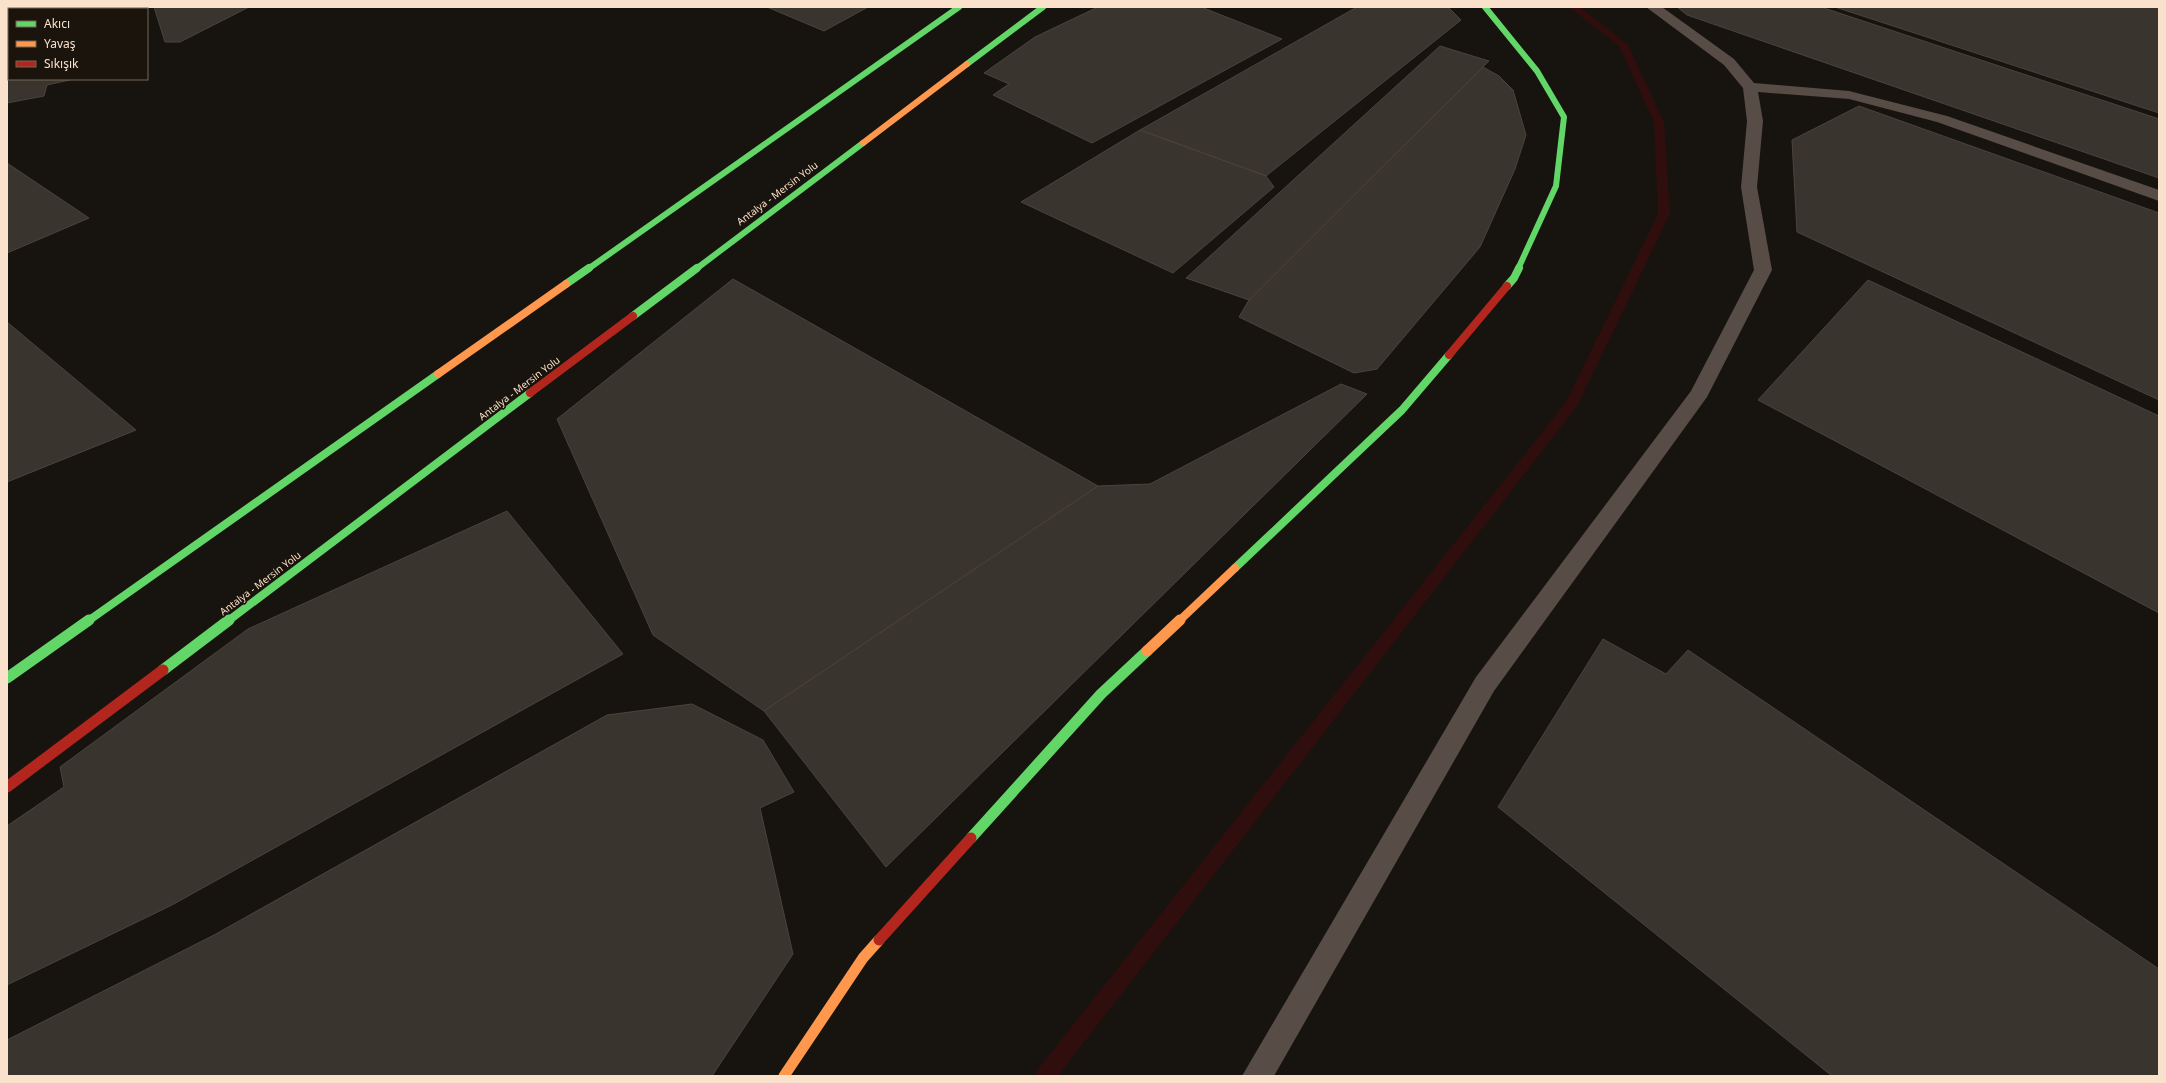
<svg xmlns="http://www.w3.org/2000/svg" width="2166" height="1083" font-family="'Noto Sans',sans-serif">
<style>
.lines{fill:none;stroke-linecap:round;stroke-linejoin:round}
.stream{fill:#300e0d;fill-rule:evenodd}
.building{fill:#39342e;stroke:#4a443a}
.street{fill:#574c46;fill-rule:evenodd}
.fast-far2{stroke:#63d668;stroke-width:6}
.fast-far1{stroke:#63d668;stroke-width:8}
.fast{stroke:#63d668;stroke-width:11}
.slow-far2{stroke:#ff974d;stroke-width:6}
.slow-far1{stroke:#ff974d;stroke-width:8}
.slow{stroke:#ff974d;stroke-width:11}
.jam-far1{stroke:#b3261e;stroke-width:8}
.jam{stroke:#b3261e;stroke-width:11}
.labels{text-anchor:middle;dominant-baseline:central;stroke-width:3.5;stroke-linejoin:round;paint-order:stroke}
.street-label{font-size:10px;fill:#fae1cb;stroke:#1a140d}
</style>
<rect width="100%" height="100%" fill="#171410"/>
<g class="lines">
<path class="stream" d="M1569,7H1580L1628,45L1664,122L1670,214L1577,406L1058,1076H1035L1038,1069L1566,402L1658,214L1654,122L1619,46Z"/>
</g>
<g class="building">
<path d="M7,7H125L126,9H9V79H74L47,85L44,96L7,103Z"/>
<path d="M154,7H249L180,42H165Z"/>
<path d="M767,7H868L824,31Z"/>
<path d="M1098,7H1201L1282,39L1092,143L993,95L1009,84L984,73L1035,37Z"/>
<path d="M1357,7H1448L1461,20L1266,176L1140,130Z"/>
<path d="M1677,7H1821L2159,119V178L1687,15Z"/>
<path d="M1835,7H2159V113Z"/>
<path d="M1440,46L1489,61L1249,300L1186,278Z"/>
<path d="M1483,67L1499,76L1513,90L1526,135L1515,169L1480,247L1377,369L1354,373L1239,317L1249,300Z"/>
<path d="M1859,106L2159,213V400L1797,232L1792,140Z"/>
<path d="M1140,130L1266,176L1274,187L1173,273L1021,202Z"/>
<path d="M7,163L89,218L7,253Z"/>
<path d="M733,279L1098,486L764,711L653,635L557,419Z"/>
<path d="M1868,280L2159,416V613L1758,400Z"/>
<path d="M7,322L136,430L7,482Z"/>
<path d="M1341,384L1367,394L886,867L764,711L1098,486L1150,484Z"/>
<path d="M507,511L623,654L172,905L7,985V826L64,787L60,767L248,629Z"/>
<path d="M1603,639L1666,674L1688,650L2159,969V1076H1832L1498,807Z"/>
<path d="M692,704L763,740L794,792L760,808L793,954L712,1076H7V1040L214,935L607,715Z"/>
</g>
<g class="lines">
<path class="street" d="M1646,7H1662L1734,59L1754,83L1849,91L1947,116L2159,190V201L1937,122L1849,99L1758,92L1763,121L1757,187L1772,270L1707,397L1494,691L1274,1076H1242L1476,677L1691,391L1754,270L1741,187L1747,121L1743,88L1724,65Z"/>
<g class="fast-far2">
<path d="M1485,7L1537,71L1564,117L1556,186L1518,269"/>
<path d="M967,64L1043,7"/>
<path d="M588,269L959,7"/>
<path d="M696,269L863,143"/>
</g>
<g class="fast-far1">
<path d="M566,284L589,268"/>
<path d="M1507,286L1514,278L1519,268"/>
<path d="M633,316L697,268"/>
<path d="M1235,568L1402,410L1449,355"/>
<path d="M88,621L438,374"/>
<path d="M228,621L530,393"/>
</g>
<g class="fast">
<path d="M163,670L229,620"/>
<path d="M7,678L89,620"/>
<path d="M971,838L1101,694L1147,651"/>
</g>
<path class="slow-far2" d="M863,143L967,64"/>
<g class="slow-far1">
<path d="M438,374L566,284"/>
<path d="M1179,621L1235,568"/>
</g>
<g class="slow">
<path d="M1147,651L1180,620"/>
<path d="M784,1076L863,958L879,940"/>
</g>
<g class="jam-far1">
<path d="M1449,355L1507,286"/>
<path d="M530,393L633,316"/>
</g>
<g class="jam">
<path d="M7,787L163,670"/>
<path d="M879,940L971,838"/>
</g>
</g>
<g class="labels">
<g class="street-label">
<text transform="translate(777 193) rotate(-37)">Antalya - Mersin Yolu</text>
<text transform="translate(519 388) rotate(-37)">Antalya - Mersin Yolu</text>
<text transform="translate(260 583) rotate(-37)">Antalya - Mersin Yolu</text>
</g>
</g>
<rect width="2166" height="1083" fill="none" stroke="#fae1cb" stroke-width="16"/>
<rect x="8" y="8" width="140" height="72" fill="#1a140d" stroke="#746659"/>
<rect x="16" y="21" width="20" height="6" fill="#63d668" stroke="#746659"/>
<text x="44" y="28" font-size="12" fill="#fae1cb">Akıcı</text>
<rect x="16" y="41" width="20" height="6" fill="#ff974d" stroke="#746659"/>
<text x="44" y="48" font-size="12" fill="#fae1cb">Yavaş</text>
<rect x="16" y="61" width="20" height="6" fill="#b3261e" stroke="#746659"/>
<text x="44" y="68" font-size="12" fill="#fae1cb">Sıkışık</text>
</svg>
